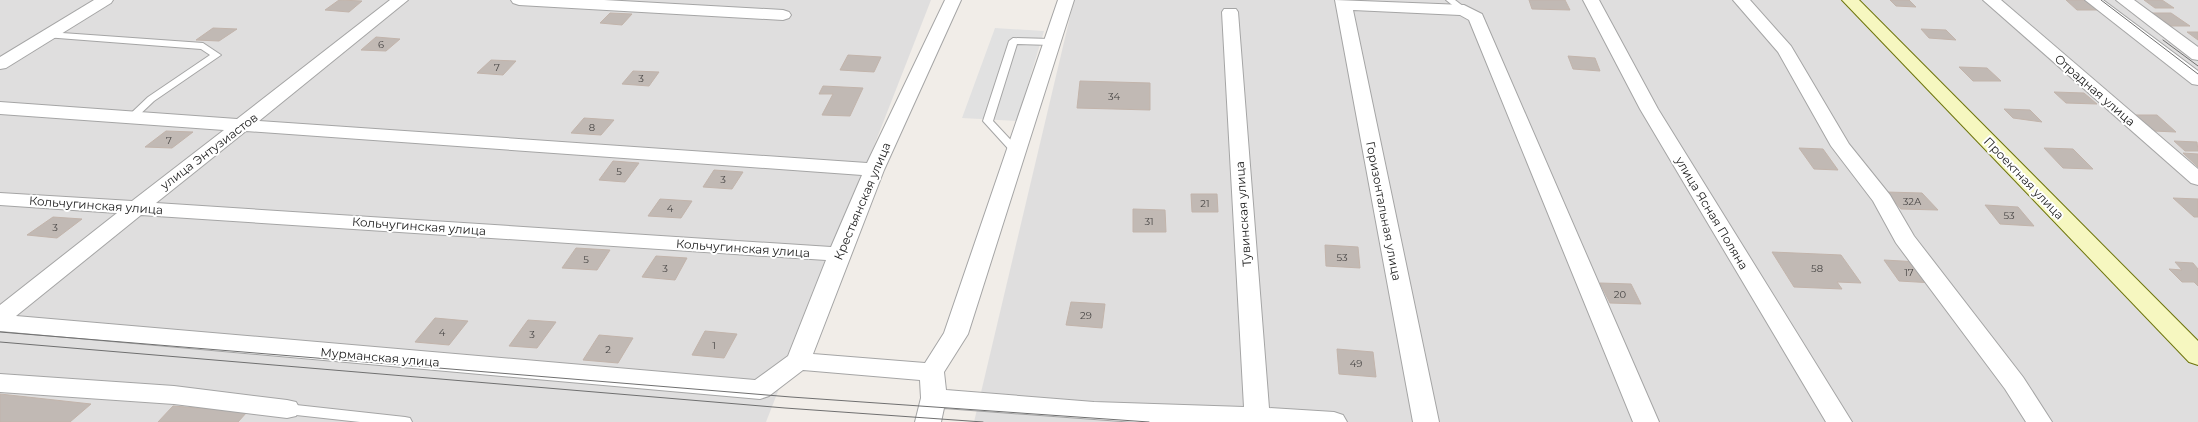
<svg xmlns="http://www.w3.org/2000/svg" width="2198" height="422" font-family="Montserrat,sans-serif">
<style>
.residential{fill:#dfdede}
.parking{fill:#e1e1e1}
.building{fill:#c1b9b4;stroke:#c2b4ab}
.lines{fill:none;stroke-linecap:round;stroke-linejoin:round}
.lane-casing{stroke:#a5a5a5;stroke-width:2}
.street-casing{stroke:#a5a5a5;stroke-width:2}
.secondary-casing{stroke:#6d740b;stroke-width:2}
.lane{fill:#fff;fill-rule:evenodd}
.street{fill:#fff;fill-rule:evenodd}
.secondary{fill:#f6f7c0;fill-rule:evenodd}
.tram{stroke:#6f6f6f;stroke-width:1}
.labels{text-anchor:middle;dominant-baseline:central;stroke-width:4;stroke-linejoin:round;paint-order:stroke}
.number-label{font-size:10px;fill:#494746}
.street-label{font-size:12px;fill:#212121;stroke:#fff}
</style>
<rect width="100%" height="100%" fill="#f1ede8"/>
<g class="residential">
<path d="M0,0H931L766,422H0Z"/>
<path d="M1074,0H2198V422H974Z"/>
</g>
<path class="parking" d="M995,28L1044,31L1017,121L962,118Z"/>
<g class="building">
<path d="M339,0H340L362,1L349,12L325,10Z"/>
<path d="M1529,0H1565L1570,10L1532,9Z"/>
<path d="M1890,0H1909L1916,7L1896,6Z"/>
<path d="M2066,0H2086L2099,10H2077Z"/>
<path d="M2144,0H2162L2174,8H2155Z"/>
<path d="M610,13L632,14L622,25L600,23Z"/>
<path d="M2152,13H2171L2190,26H2171Z"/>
<path d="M213,28L237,29L219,41L196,40Z"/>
<path d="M1921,29L1946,30L1956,40L1929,38Z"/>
<path d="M2187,32H2198V40Z"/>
<path d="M376,37L400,39L386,51L361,50Z"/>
<path d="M848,55L881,57L874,72L840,70Z"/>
<path d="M1568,56L1595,58L1600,71L1573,69Z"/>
<path d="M491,60L516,61L503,75L477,73Z"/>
<path d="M1959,67L1987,68L2001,81H1973Z"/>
<path d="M633,71L659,72L649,86L622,84Z"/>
<path d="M1080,81L1150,83V110L1077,108Z"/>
<path d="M823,86L863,88L850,116L822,115L833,94H819Z"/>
<path d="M2054,92L2084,93L2097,104L2066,103Z"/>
<path d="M2004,109L2030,110L2042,122L2013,118Z"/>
<path d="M2133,115H2157L2176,132L2153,131Z"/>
<path d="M584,118L614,120L601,135L571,133Z"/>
<path d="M166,131L193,132L172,148L145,147Z"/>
<path d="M2174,141L2197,142L2198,151H2185Z"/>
<path d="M1799,148L1823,149L1838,170L1814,169Z"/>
<path d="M2044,148L2073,149L2093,169L2063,168Z"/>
<path d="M2183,153L2198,154V167Z"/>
<path d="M613,161L639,163L625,182L599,180Z"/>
<path d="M714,170L743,172L732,189L703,187Z"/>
<path d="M1886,192L1922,193L1938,210L1901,209Z"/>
<path d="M1191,194H1217L1218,212H1192Z"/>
<path d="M2173,198L2198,199V217H2194Z"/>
<path d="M660,199L692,201L681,218L648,216Z"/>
<path d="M1985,205L2018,207L2034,226L2000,224Z"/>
<path d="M1133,209L1165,210L1166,232H1133Z"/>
<path d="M53,217L82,219L57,238L27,235Z"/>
<path d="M1325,245L1358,247L1360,268L1326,266Z"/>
<path d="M576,248L610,250L597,270L562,268Z"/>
<path d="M1772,252L1841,255L1861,283L1837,282L1842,289L1794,287Z"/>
<path d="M656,256L687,258L675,280L642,277Z"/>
<path d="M1884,260L1919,262L1934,283L1899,281Z"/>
<path d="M2175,262L2193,263L2198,269V286L2194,282H2182L2169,269L2182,270Z"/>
<path d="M1600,283L1631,284L1641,304L1610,303Z"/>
<path d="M1071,302L1105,304L1102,328L1066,325Z"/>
<path d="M435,318L468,321L449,345L415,342Z"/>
<path d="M528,320L556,322L537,348L509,346Z"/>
<path d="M705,331L737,334L724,358L692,355Z"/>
<path d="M599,335L633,338L618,363L583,360Z"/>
<path d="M1337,349L1373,352L1376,377L1339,374Z"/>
<path d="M0,394L91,404L70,422H0Z"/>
<path d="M173,406L247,412L238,422H158Z"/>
</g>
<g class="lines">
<g class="lane-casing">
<g id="lane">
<path d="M1446,0H1455L1468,10L1467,12H1461Z"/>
<path d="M48,32L203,43L221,55L154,101L135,119L132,120L127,117L148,97L210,55L201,49L45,37L44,35Z"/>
<path d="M1013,38L1051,39L1055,42L1051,45L1017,44L993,121L1022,152L1017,155L1013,154L983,121L1009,41Z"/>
<path d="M287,404L405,417L410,418L412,422H360L287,414L282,412L280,409L282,406Z"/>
</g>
</g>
<g class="street-casing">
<g id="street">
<path d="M94,0H113L111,3L6,68L0,69V57Z"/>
<path d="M390,0H408L259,121L867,163L945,0H961L884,170L813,354L925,363L944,333L1058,0H1074L968,334L944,372L946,390L1094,402L1244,407L1222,12L1224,9H1236L1238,12L1269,408L1334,412L1343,415L1347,422H1135L944,408L941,422H915L921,398L920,380L803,370L769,396L760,399L0,331V305L117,213L0,205V193L132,201L224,130L0,114V102L237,119ZM246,131L862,175L831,247L156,203ZM141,215L826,260L788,356L755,380L16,316Z"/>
<path d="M511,0H604L783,10L789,12L791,15L789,18L783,20L519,5L513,3Z"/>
<path d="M1335,0L1464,5L1482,14L1659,422H1633L1469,20L1460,15L1353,10L1439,422H1413Z"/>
<path d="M1583,0H1599L1658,109L1852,422H1826L1640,109Z"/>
<path d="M1733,0H1750L1791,46L1849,144L1890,195L1914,236L2023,377L2052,422H2026L2005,389L1896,243L1873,201L1831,146L1778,52Z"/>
<path d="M1983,0H2001L2198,169V185L2191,183Z"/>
<path d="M2085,0H2103L2198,71V85L2192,84Z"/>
<path d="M2116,0H2134L2198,47V60L2192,59Z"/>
<path d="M0,374L174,386L287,400L296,402L300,409L296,416L287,418L174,404L0,392Z"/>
</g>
</g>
<g class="secondary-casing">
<path id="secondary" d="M1842,0H1859L2198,341V365L2189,362Z"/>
</g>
<use href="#lane" class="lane"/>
<use href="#street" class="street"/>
<use href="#secondary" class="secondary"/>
<g class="tram">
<path d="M2101,0L2198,74"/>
<path d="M2163,40L2198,66"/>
<path d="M0,332L791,397L1149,422"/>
<path d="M0,342L785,408L983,422"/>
</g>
</g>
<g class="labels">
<g class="number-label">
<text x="381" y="44">6</text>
<text x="497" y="67">7</text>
<text x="641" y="78">3</text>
<text x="1114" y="96">34</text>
<text x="592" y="127">8</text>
<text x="169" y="140">7</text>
<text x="619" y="171">5</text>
<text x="723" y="179">3</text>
<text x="1912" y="201">32А</text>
<text x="1205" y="203">21</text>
<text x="670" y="208">4</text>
<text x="2009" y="215">53</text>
<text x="1149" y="221">31</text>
<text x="55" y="227">3</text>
<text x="1342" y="257">53</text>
<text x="586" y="259">5</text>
<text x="665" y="268">3</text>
<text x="1817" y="268">58</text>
<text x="1909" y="272">17</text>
<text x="1620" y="294">20</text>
<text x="1086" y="315">29</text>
<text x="442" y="332">4</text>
<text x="532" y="334">3</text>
<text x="714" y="345">1</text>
<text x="608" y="349">2</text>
<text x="1356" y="363">49</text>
</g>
<g class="street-label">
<text transform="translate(2095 90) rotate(41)">Отрадная улица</text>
<text transform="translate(209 151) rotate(-37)">улица Энтузиастов</text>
<text transform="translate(2024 178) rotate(46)">Проектная улица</text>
<text transform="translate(862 201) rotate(-67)">Крестьянская улица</text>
<text transform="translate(96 205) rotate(4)">Кольчугинская улица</text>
<text transform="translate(1384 211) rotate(79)">Горизонтальная улица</text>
<text transform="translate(1712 213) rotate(59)">улица Ясная Поляна</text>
<text transform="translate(1243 214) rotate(-94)">Тувинская улица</text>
<text transform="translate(419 226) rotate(4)">Кольчугинская улица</text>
<text transform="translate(743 248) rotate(4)">Кольчугинская улица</text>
<text transform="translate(380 357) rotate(5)">Мурманская улица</text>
</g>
</g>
</svg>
